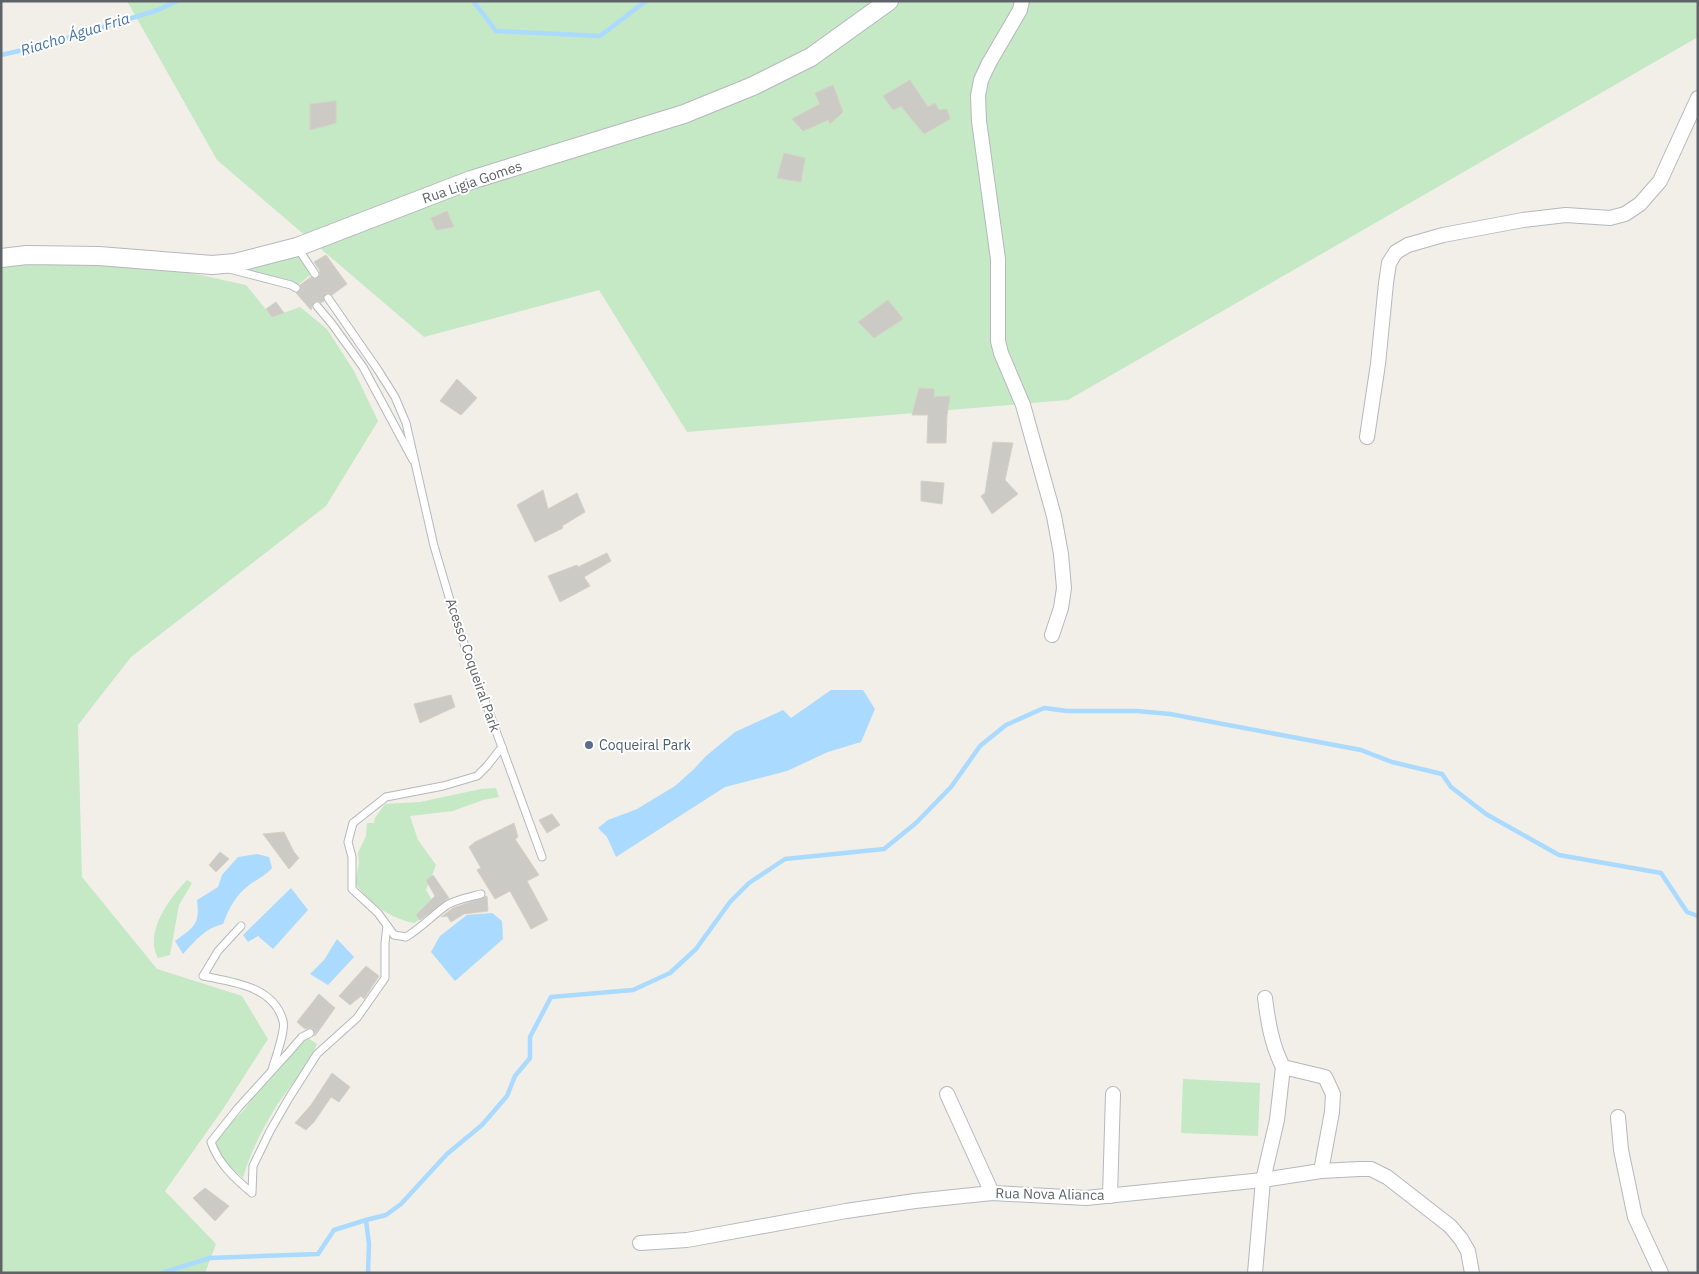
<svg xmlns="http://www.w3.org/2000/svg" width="1699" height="1274" font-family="'IBM Plex Sans',sans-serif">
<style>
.green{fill:#c5e8c5}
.water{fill:#aadaff}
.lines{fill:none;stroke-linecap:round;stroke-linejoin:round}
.stream{stroke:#aadaff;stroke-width:4.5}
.building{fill:#cccac5;stroke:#d6d1c6}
.service-casing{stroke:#b5b8bc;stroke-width:9}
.minor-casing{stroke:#b5b8bc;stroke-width:16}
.tertiary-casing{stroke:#b5b8bc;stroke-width:20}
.service{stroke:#fff;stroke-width:7}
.minor{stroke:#fff;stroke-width:14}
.tertiary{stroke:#fff;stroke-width:18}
.service-dot{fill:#5c6f8a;stroke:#fff;stroke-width:2}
.labels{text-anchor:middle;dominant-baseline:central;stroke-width:4;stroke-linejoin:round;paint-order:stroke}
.street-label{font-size:14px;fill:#5f6368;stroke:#fff}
.service-label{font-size:14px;fill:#4e5e75;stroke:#fff;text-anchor:start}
.water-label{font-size:15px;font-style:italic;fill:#4174aa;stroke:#fff}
</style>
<rect width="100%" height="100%" fill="#f1efe8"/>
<g class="green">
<path d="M127,1H1698V37L1068,400L687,432L599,290L424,337L217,160Z"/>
<path d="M297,247L310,275L298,285L288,281L212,265Z"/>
<path d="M43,262L177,270L246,285L272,317L300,307L327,329L354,371L378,421L326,506L131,657L78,725L82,877L157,969L242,996L268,1039L223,1109L165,1191L216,1244L205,1273H1V266Z"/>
<path d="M496,788L499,797L483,800L453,811L410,816L418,840L436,865L426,890L432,900L424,917L414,923C384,916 375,905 355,884L359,863L358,853L366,836L367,823H374L375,818L385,804L420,802L481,789Z"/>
<path d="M187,880L192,883L179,905L170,955L158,958C144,932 169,899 187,880Z"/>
<path d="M308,1038L317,1044C307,1067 291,1085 277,1105C263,1128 250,1152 243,1178L215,1154L216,1142L227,1127L245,1109L258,1090L293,1052Z"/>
<path d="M1183,1079L1260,1083L1258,1136L1181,1133Z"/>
</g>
<g class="water">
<path d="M831,690H863L875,709L861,742L828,752L787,771L725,787L616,857L607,837L598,828L608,820L637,809L675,786L694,769L706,756L735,732L783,710L791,718Z"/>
<path d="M257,854L269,857L272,868C265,876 258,879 249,885C236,895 229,908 223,924C205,928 195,941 183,954L175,941C194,927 200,925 197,900L218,887L222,875L238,857Z"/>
<path d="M291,888L308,910L273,949L258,936L248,942L243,935Z"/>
<path d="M492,913L502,921L503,939L455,981L431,952L440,936L467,915Z"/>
<path d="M337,939L354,957L328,985L310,974L324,960Z"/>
</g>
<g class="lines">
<g class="stream">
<path d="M473,1L496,31L600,36L646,1"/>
<path d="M1,55L41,46L158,10L177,1"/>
<path d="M162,1273L210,1258L318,1254L334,1230L366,1220"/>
<path d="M368,1273L369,1244L366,1220L386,1215L401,1204L447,1154L482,1125L507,1096L515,1076L530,1058V1037L551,997L633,990L670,973L696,949L730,902L749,883L785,859L884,849L916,823L951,787L980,746L1006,725L1044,708L1067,711H1137L1170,714L1361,750L1392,762L1442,774L1451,787L1486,814L1559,855L1661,873L1687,912L1698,916"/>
</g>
</g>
<g class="building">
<path d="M910,80L928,107L935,103L939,110L947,109L950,119L924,134L901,106L893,110L883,96Z"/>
<path d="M833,85L843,112L830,124L828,120L803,131L792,119L820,104L815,93Z"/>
<path d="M336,101V123L310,130V104Z"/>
<path d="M784,153L805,158L801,182L777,178Z"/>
<path d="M447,211L454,227L436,230L431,218Z"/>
<path d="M326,255L347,284L332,295L328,293L325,294L324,301L321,303L318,301L314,302L311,310L296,293L301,290L300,285L311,277L315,279L319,277L320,271L314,262Z"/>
<path d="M888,300L903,319L874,338L858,322Z"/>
<path d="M276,302L284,313L272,317L266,309Z"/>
<path d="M457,379L477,398L461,415L440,401Z"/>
<path d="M919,388L934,389V397L950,396L947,415L946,443H927L928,415H912Z"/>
<path d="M993,442L1013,443L1005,480L1018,494L992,514L981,496L985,493Z"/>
<path d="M921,481L944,483L942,504L921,501Z"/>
<path d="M543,490L548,509L577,493L585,512L562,526L563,528L535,542L517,505Z"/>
<path d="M607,553L611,561L584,577L590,586L560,602L548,576L577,565L578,567Z"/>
<path d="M451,695L455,707L420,723L414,704Z"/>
<path d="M552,814L560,825L547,833L539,820Z"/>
<path d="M514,823L518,837L515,839L539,875L527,881L548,920L531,929L510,891L495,899L477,870L481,868L469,847L475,842Z"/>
<path d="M284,832L294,852L299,858L289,869L263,834Z"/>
<path d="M220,852L229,859L216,872L209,865Z"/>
<path d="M433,875L449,898L420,920L416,915L435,896L426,880Z"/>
<path d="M487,896L488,911L464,914L451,922L447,916L441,917L453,908Z"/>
<path d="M366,966L379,976L364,999L361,996L350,1005L339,996Z"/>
<path d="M319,994L335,1008L315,1036V1033L313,1029L310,1028L305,1029L297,1022Z"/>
<path d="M332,1073L350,1087L339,1102L331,1097L314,1122L306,1130L295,1123L311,1105Z"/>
<path d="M205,1188L229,1206L215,1221L193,1198Z"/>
</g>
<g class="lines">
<g class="service-casing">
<g id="service">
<path d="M297,247L315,274"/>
<path d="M229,269L291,285L296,288"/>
<path d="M328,298L378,370L395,397L406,423L434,546L457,624L542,857"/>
<path d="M317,306L332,324L363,367L413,460"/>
<path d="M481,894C470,897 457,899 447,905C433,915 421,928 406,937L394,935L378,913L352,889V857L348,842L353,823L386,797L443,786L477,776L487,766L502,747"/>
<path d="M241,926L218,951L203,976C232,982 274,986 283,1021C286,1030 275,1059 272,1070"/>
<path d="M310,1033L302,1037L289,1052L238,1108L211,1142C218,1163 235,1179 252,1193L253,1166L270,1131L289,1098L317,1054L357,1018L385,978V943L387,926"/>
</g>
</g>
<g class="minor-casing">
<g id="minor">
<path d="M1022,1L1020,10L989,63L981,80L978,96L979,121L998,259V341L1001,353L1023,405L1054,516L1061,554L1064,588L1061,608L1052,635"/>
<path d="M1367,437L1378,364L1386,283L1389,263L1396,252L1408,245L1443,235L1523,220L1566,215L1610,218L1625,214L1640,204L1660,181L1698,98"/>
<path d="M1265,998C1268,1022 1272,1046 1283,1067L1325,1077L1333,1094L1332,1112L1321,1171"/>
<path d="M947,1094L992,1193"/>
<path d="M1618,1117L1621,1150L1635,1217L1661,1273"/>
<path d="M1110,1196L1113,1094"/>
<path d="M640,1243L687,1240L846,1211L915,1201L992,1193L1086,1198L1263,1180L1321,1171L1359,1169H1371L1387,1177L1450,1226L1461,1239L1468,1251L1472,1273"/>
<path d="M1255,1273L1263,1180L1277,1120L1283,1067"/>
</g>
</g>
<g class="tertiary-casing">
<path id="tertiary" d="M1,258L27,255L99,256L212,265L235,263L297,247L471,180L684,114L753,86L811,57L889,1"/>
</g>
<use href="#service" class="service"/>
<use href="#minor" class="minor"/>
<use href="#tertiary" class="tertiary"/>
</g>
<circle class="service-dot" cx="589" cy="745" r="5"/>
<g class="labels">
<g class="street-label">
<text transform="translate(472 182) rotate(-19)">Rua Ligia Gomes</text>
<text transform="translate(473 665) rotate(71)">Acesso Coqueiral Park</text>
<text transform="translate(1050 1194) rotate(1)">Rua Nova Alianca</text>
</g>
<g class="service-label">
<text x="599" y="745">Coqueiral Park</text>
</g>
<g class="water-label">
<text transform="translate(75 34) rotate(-17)">Riacho Água Fria</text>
</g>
</g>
<rect width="1699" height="1274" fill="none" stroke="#5f6368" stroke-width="5"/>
</svg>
